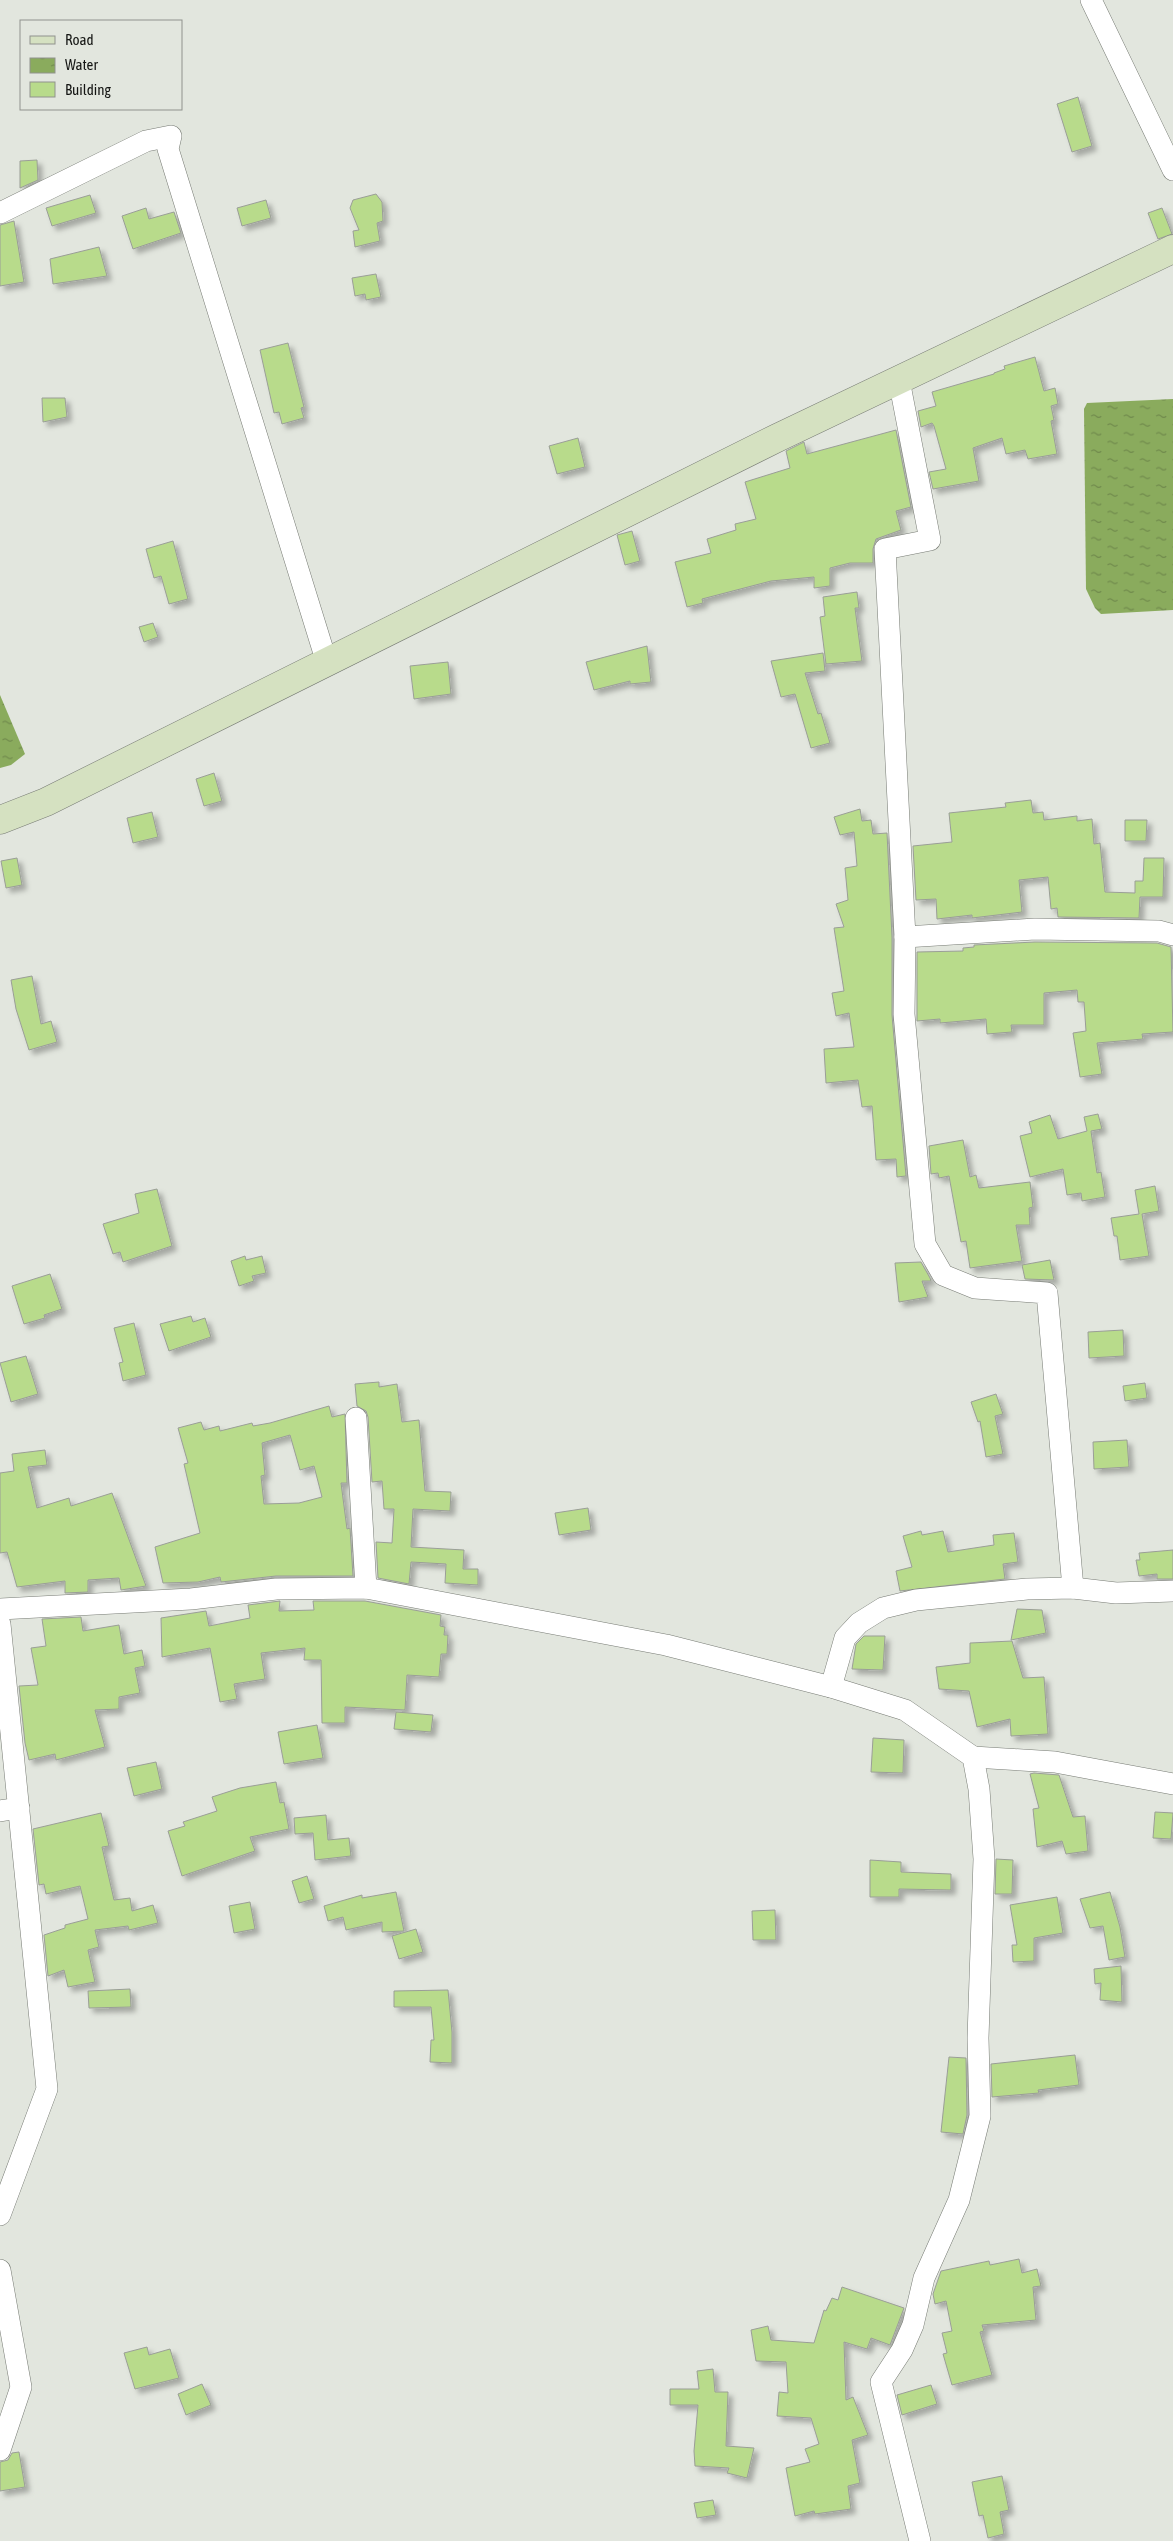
<svg xmlns="http://www.w3.org/2000/svg" width="1173" height="2541" font-family="'Asap Condensed',sans-serif">
<style>
.water{fill:url(#water-ripples)}
.building{fill:#b8db8b;stroke:#9a9e97;fill-rule:evenodd;filter:url(#shadow)}
.lines{fill:none;stroke-linecap:round;stroke-linejoin:round}
.street-casing{stroke:#777b74;stroke-width:22}
.secondary-casing{stroke:#777b74;stroke-width:29}
.street{stroke:#fff;stroke-width:21}
.secondary{stroke:#d5e1c1;stroke-width:28}
</style>
<defs>
<pattern id="water-ripples" width="26" height="14" patternUnits="userSpaceOnUse" patternTransform="scale(1.25)"><rect width="26" height="14" fill="#8aab5d"/><path d="M2 4q2-2 4 0t4 0M15 11q2-2 4 0t4 0" fill="none" stroke="#708a4c"/></pattern>
<filter id="shadow"><feDropShadow dx="4.5" dy="4.5" stdDeviation="2.5" flood-color="#0004"/></filter>
</defs>
<rect width="100%" height="100%" fill="#e2e6de"/>
<g class="water">
<path d="M1173,399V610L1101,614L1095,608L1086,589L1084,409L1087,403Z"/>
<path d="M0,695L25,754L11,765L0,768Z"/>
</g>
<g class="building">
<path d="M1078,97L1092,146L1072,152L1057,104Z"/>
<path d="M37,160L38,180L20,188V161Z"/>
<path d="M376,194L382,202L383,221L377,223L380,241L355,247L353,231L359,230L350,208L353,200Z"/>
<path d="M90,195L96,213L52,226L46,208Z"/>
<path d="M266,200L271,218L242,226L237,208Z"/>
<path d="M146,208L149,219L174,212L181,233L133,249L122,216Z"/>
<path d="M1162,208L1172,234L1158,239L1148,213Z"/>
<path d="M14,221L24,282L0,286V225Z"/>
<path d="M99,247L107,276L53,284L50,259Z"/>
<path d="M376,274L381,297L366,300L365,294L355,296L352,278Z"/>
<path d="M288,343L304,407L301,408L304,418L282,424L279,412L274,413L260,350Z"/>
<path d="M1035,357L1044,391L1055,388L1058,404L1051,406L1054,420L1051,421L1057,454L1028,459L1025,450L1006,454L1002,438L973,448L979,481L933,489L929,472L946,469L934,426L932,423L921,427L918,411L936,406L932,392L994,374V373L1005,369L1004,366Z"/>
<path d="M42,398H65L67,417L43,422Z"/>
<path d="M896,430L911,507L896,511L901,530L876,539L873,549V563H850L830,568V586L814,588V577L771,581L702,599L703,603L687,607L675,562L711,553L707,539L736,530L735,524L756,519L745,482L790,468L786,451L804,442L807,454Z"/>
<path d="M578,438L585,467L557,474L549,446Z"/>
<path d="M632,531L640,561L625,565L617,535Z"/>
<path d="M173,541L188,599L169,604L161,576L154,578L146,549Z"/>
<path d="M857,592L859,608H855L862,661L826,664L820,617L825,616L823,597Z"/>
<path d="M153,623L158,637L144,642L139,627Z"/>
<path d="M647,646L651,682L630,684V681L594,690L586,662Z"/>
<path d="M823,653L825,671L805,673L818,714L821,713L830,743L811,748L795,694L781,697L771,661Z"/>
<path d="M448,662L451,694L414,699L410,666Z"/>
<path d="M214,773L222,801L204,806L196,779Z"/>
<path d="M1031,800L1033,813L1043,812L1044,820L1077,816V821L1092,819L1094,844L1100,843L1105,892L1135,893V881H1143L1144,858H1164L1163,897H1140L1139,918L1058,917L1057,908L1051,909L1048,877L1019,880L1022,912L972,918V915L937,919L936,899L916,900L913,846L952,842L949,813L1006,807L1005,803Z"/>
<path d="M860,809L862,821L871,820L873,834L887,833L892,937V1015L906,1176L897,1177L896,1159L876,1160L872,1106L862,1107L858,1080L826,1083L824,1049L854,1047L849,1013L836,1016L832,993L844,991L834,928L844,927L836,904L848,900L845,868L857,866L854,832L840,835L834,817Z"/>
<path d="M152,812L158,837L133,843L127,818Z"/>
<path d="M1125,820H1147L1146,841H1125Z"/>
<path d="M17,858L22,885L6,888L1,861Z"/>
<path d="M1035,942L1157,943L1171,947L1173,1032L1142,1034L1143,1039L1097,1043L1102,1074L1080,1077L1073,1033L1086,1031L1084,1002H1078L1077,990L1044,993V1025H1011L1012,1032L987,1034L986,1019L940,1023V1019L917,1021V952L963,951V948L974,947V945Z"/>
<path d="M32,976L41,1024L51,1021L57,1042L29,1050L16,1009L11,980Z"/>
<path d="M1098,1114L1102,1129L1091,1131L1097,1173L1101,1172L1105,1197L1082,1201L1081,1193L1067,1195L1063,1169L1030,1177L1020,1136L1032,1133L1029,1122L1050,1115L1058,1139L1087,1131L1084,1117Z"/>
<path d="M963,1140L970,1177L976,1175L979,1188L1030,1182L1033,1207L1029,1208L1030,1225H1016L1022,1261L970,1268L966,1241L961,1242L949,1176L939,1178L938,1173L931,1174L929,1146Z"/>
<path d="M1155,1186L1159,1211L1142,1214L1149,1256L1120,1260L1117,1236H1114L1111,1218L1139,1214L1135,1190Z"/>
<path d="M157,1189L172,1246L123,1262L120,1252L113,1254L103,1224L139,1213L135,1194Z"/>
<path d="M245,1256L246,1260L262,1256L266,1273L252,1276L254,1281L239,1286L231,1261Z"/>
<path d="M1050,1260L1054,1280L1025,1279L1022,1265Z"/>
<path d="M921,1262L930,1278L931,1281H922L928,1297L899,1302L895,1263Z"/>
<path d="M50,1274L62,1309L44,1315L45,1318L24,1324L12,1286Z"/>
<path d="M191,1316L193,1322L205,1318L211,1337L169,1351L160,1324Z"/>
<path d="M134,1323L146,1375L123,1381L119,1363L123,1362L114,1328Z"/>
<path d="M1123,1330L1124,1356L1089,1358L1088,1332Z"/>
<path d="M26,1356L38,1394L11,1402L0,1363Z"/>
<path d="M379,1382V1387L397,1384L402,1422L419,1420L425,1491L451,1492L450,1511L413,1509L411,1547L464,1550L463,1569H478V1585L445,1583L446,1564L411,1562L409,1584L378,1578L376,1542L392,1543L394,1509H384L382,1481L372,1482L368,1417L366,1411L357,1406L355,1384Z"/>
<path d="M1145,1383L1147,1398L1125,1401L1123,1386Z"/>
<path d="M996,1394L1003,1414L995,1416L1003,1454L986,1457L980,1421L978,1422L971,1402Z"/>
<path d="M329,1406L332,1417L345,1414L347,1483H341L347,1529L350,1528L353,1576H276L221,1582L220,1577L198,1582L163,1583L155,1547L200,1533L184,1464L188,1463L178,1428L201,1422L204,1430L219,1426L220,1431L252,1423L253,1426L270,1423ZM290,1435L300,1470L314,1466L322,1497L299,1503L264,1504L261,1476L265,1475L262,1443Z"/>
<path d="M1127,1440L1129,1467L1094,1469L1093,1442Z"/>
<path d="M45,1450L47,1465L28,1467L37,1508L69,1498L71,1506L112,1493L146,1586L121,1590L119,1578L88,1580V1592L65,1593V1581L17,1587L7,1552L0,1553V1473L14,1471L12,1454Z"/>
<path d="M588,1508L591,1530L559,1535L555,1513Z"/>
<path d="M921,1531L922,1535L943,1531L948,1552L994,1545L993,1535L1014,1533L1018,1562L1003,1564L1005,1579L900,1591L896,1571L912,1567L903,1536Z"/>
<path d="M1173,1550V1579H1157V1574L1139,1576L1136,1560H1140L1139,1553Z"/>
<path d="M280,1601L279,1611L314,1610L313,1601H365L441,1615L440,1626L445,1627L444,1635H448L447,1654H441L439,1677L407,1675L405,1710L345,1707V1723H322L321,1660H304L305,1648L261,1653L265,1679L234,1684L237,1699L220,1702L210,1648L162,1657L161,1618L206,1611L209,1626L250,1618L248,1605Z"/>
<path d="M1017,1609L1042,1610L1046,1633L1011,1640Z"/>
<path d="M81,1617L83,1631L119,1625L124,1654L142,1650L145,1666L135,1668L140,1693L119,1697V1709L95,1710L105,1747L56,1760L55,1754L29,1760L25,1743L19,1686L38,1685L31,1648L46,1646L42,1619Z"/>
<path d="M864,1636H885L883,1670L852,1669L856,1644Z"/>
<path d="M1012,1641L1023,1678L1044,1677L1048,1734L1011,1736L1010,1719L977,1727L969,1691L939,1689L936,1667L970,1663V1643Z"/>
<path d="M396,1712L433,1715L431,1732L394,1729Z"/>
<path d="M317,1725L323,1758L284,1764L278,1732Z"/>
<path d="M873,1738L904,1740L903,1773L871,1772Z"/>
<path d="M156,1762L162,1789L134,1796L127,1768Z"/>
<path d="M1034,1773L1059,1775L1073,1817L1085,1816L1088,1851L1066,1854L1062,1841L1037,1847L1033,1809L1039,1808L1030,1774Z"/>
<path d="M276,1782L280,1803L284,1802L289,1829L250,1837L255,1851L182,1876L168,1831L185,1826L183,1822L217,1811L212,1797L240,1788Z"/>
<path d="M1155,1812L1173,1813L1171,1839L1153,1838Z"/>
<path d="M101,1813L109,1846L102,1847L114,1900L130,1898L132,1911L153,1905L158,1923L129,1930L128,1926L95,1930L99,1947L88,1950L95,1982L68,1987L64,1970L48,1976L44,1935L65,1928V1925L88,1919L80,1886L46,1894L44,1884L39,1885L33,1829Z"/>
<path d="M326,1815L328,1840L349,1838L351,1856L315,1860L313,1833L295,1834L294,1818Z"/>
<path d="M996,1859L1013,1860L1012,1894H995Z"/>
<path d="M870,1860L901,1862V1872L951,1874V1890L899,1889V1897H870Z"/>
<path d="M307,1876L314,1899L299,1903L292,1881Z"/>
<path d="M396,1892L404,1931L382,1932V1922L346,1930L343,1917L328,1921L324,1906L362,1895V1898Z"/>
<path d="M1110,1892L1120,1927L1125,1957L1109,1960L1103,1926L1090,1928L1080,1899Z"/>
<path d="M1057,1897L1063,1933L1034,1938V1961L1013,1962L1012,1945H1017L1010,1905Z"/>
<path d="M250,1902L255,1929L234,1933L229,1906Z"/>
<path d="M775,1910L776,1940H753L752,1911Z"/>
<path d="M416,1929L423,1952L399,1959L392,1936Z"/>
<path d="M1121,1966L1122,2002L1100,2000L1101,1983L1095,1984L1094,1969Z"/>
<path d="M130,1989L131,2007L89,2008L88,1991Z"/>
<path d="M448,1990L452,2032V2063L430,2062L431,2040H434L431,2007H394V1991Z"/>
<path d="M1075,2055L1079,2085L1038,2090L1039,2093L992,2097L991,2064Z"/>
<path d="M949,2057L966,2058L967,2115L963,2134L941,2132Z"/>
<path d="M1019,2259L1022,2273L1037,2269L1041,2286L1033,2287L1036,2320L982,2325L984,2331L980,2332L992,2375L952,2385L943,2354L947,2353L942,2333L952,2331L946,2301L935,2304L933,2294L941,2271L989,2261L990,2265Z"/>
<path d="M842,2287L904,2308L890,2345L871,2338L867,2349L844,2342L846,2400L853,2397L868,2435L852,2440L860,2483L848,2486L851,2509L815,2514L814,2511L795,2516L786,2468L810,2462L805,2449L819,2444L811,2418L777,2416L779,2392L788,2393L786,2362L756,2361L751,2330L768,2326L771,2340L814,2343L824,2310L826,2311L832,2298L838,2300Z"/>
<path d="M147,2347L149,2355L170,2349L179,2378L135,2389L124,2353Z"/>
<path d="M713,2369L715,2392H728L726,2446L754,2448L747,2478L727,2473L729,2468L695,2466L694,2451L698,2405H670V2389H699L697,2371Z"/>
<path d="M202,2384L211,2405L186,2415L178,2394Z"/>
<path d="M931,2385L937,2404L902,2415L897,2395Z"/>
<path d="M19,2452L25,2487L0,2491V2462L8,2460L12,2453Z"/>
<path d="M1002,2476L1009,2510L1000,2512L1004,2534L988,2538L983,2515L979,2516L972,2482Z"/>
<path d="M713,2500L716,2515L697,2518L694,2503Z"/>
</g>
<g class="lines">
<g class="street-casing">
<g id="street">
<path d="M1091,0L1173,170"/>
<path d="M0,213L146,141L171,136L168,149L327,663"/>
<path d="M899,380L930,540L885,549L905,937L1035,929L1159,931L1173,935"/>
<path d="M905,937L904,1014L925,1244L943,1275L975,1288L1047,1293L1073,1588"/>
<path d="M356,1418L366,1588"/>
<path d="M0,1609L191,1599L276,1589L366,1588L666,1645L831,1687L905,1710L973,1757L979,1789L984,1859L978,2038L980,2116L959,2200L924,2278L913,2325L902,2350L881,2382L920,2541"/>
<path d="M0,1624L47,2089L0,2215"/>
<path d="M831,1687L845,1638L859,1623L883,1608L916,1600L1027,1589L1073,1588L1116,1593L1173,1591"/>
<path d="M973,1757L1055,1762L1173,1784"/>
<path d="M0,1811L19,1808"/>
<path d="M0,2270L21,2387L0,2450"/>
</g>
</g>
<g class="secondary-casing">
<path id="secondary" d="M0,820L46,802L777,438L1173,249"/>
</g>
<use href="#street" class="street"/>
<use href="#secondary" class="secondary"/>
</g>
<rect x="20" y="20" width="162" height="90" fill="#e2e6de" stroke="#90928d"/>
<rect x="30" y="36" width="25" height="8" fill="#d5e1c1" stroke="#90928d"/>
<text x="65" y="45" font-size="15" fill="#141513">Road</text>
<rect x="30" y="58" width="25" height="15" fill="url(#water-ripples)" stroke="#90928d"/>
<text x="65" y="70" font-size="15" fill="#141513">Water</text>
<rect x="30" y="82" width="25" height="15" fill="#b8db8b" stroke="#90928d"/>
<text x="65" y="95" font-size="15" fill="#141513">Building</text>
</svg>
